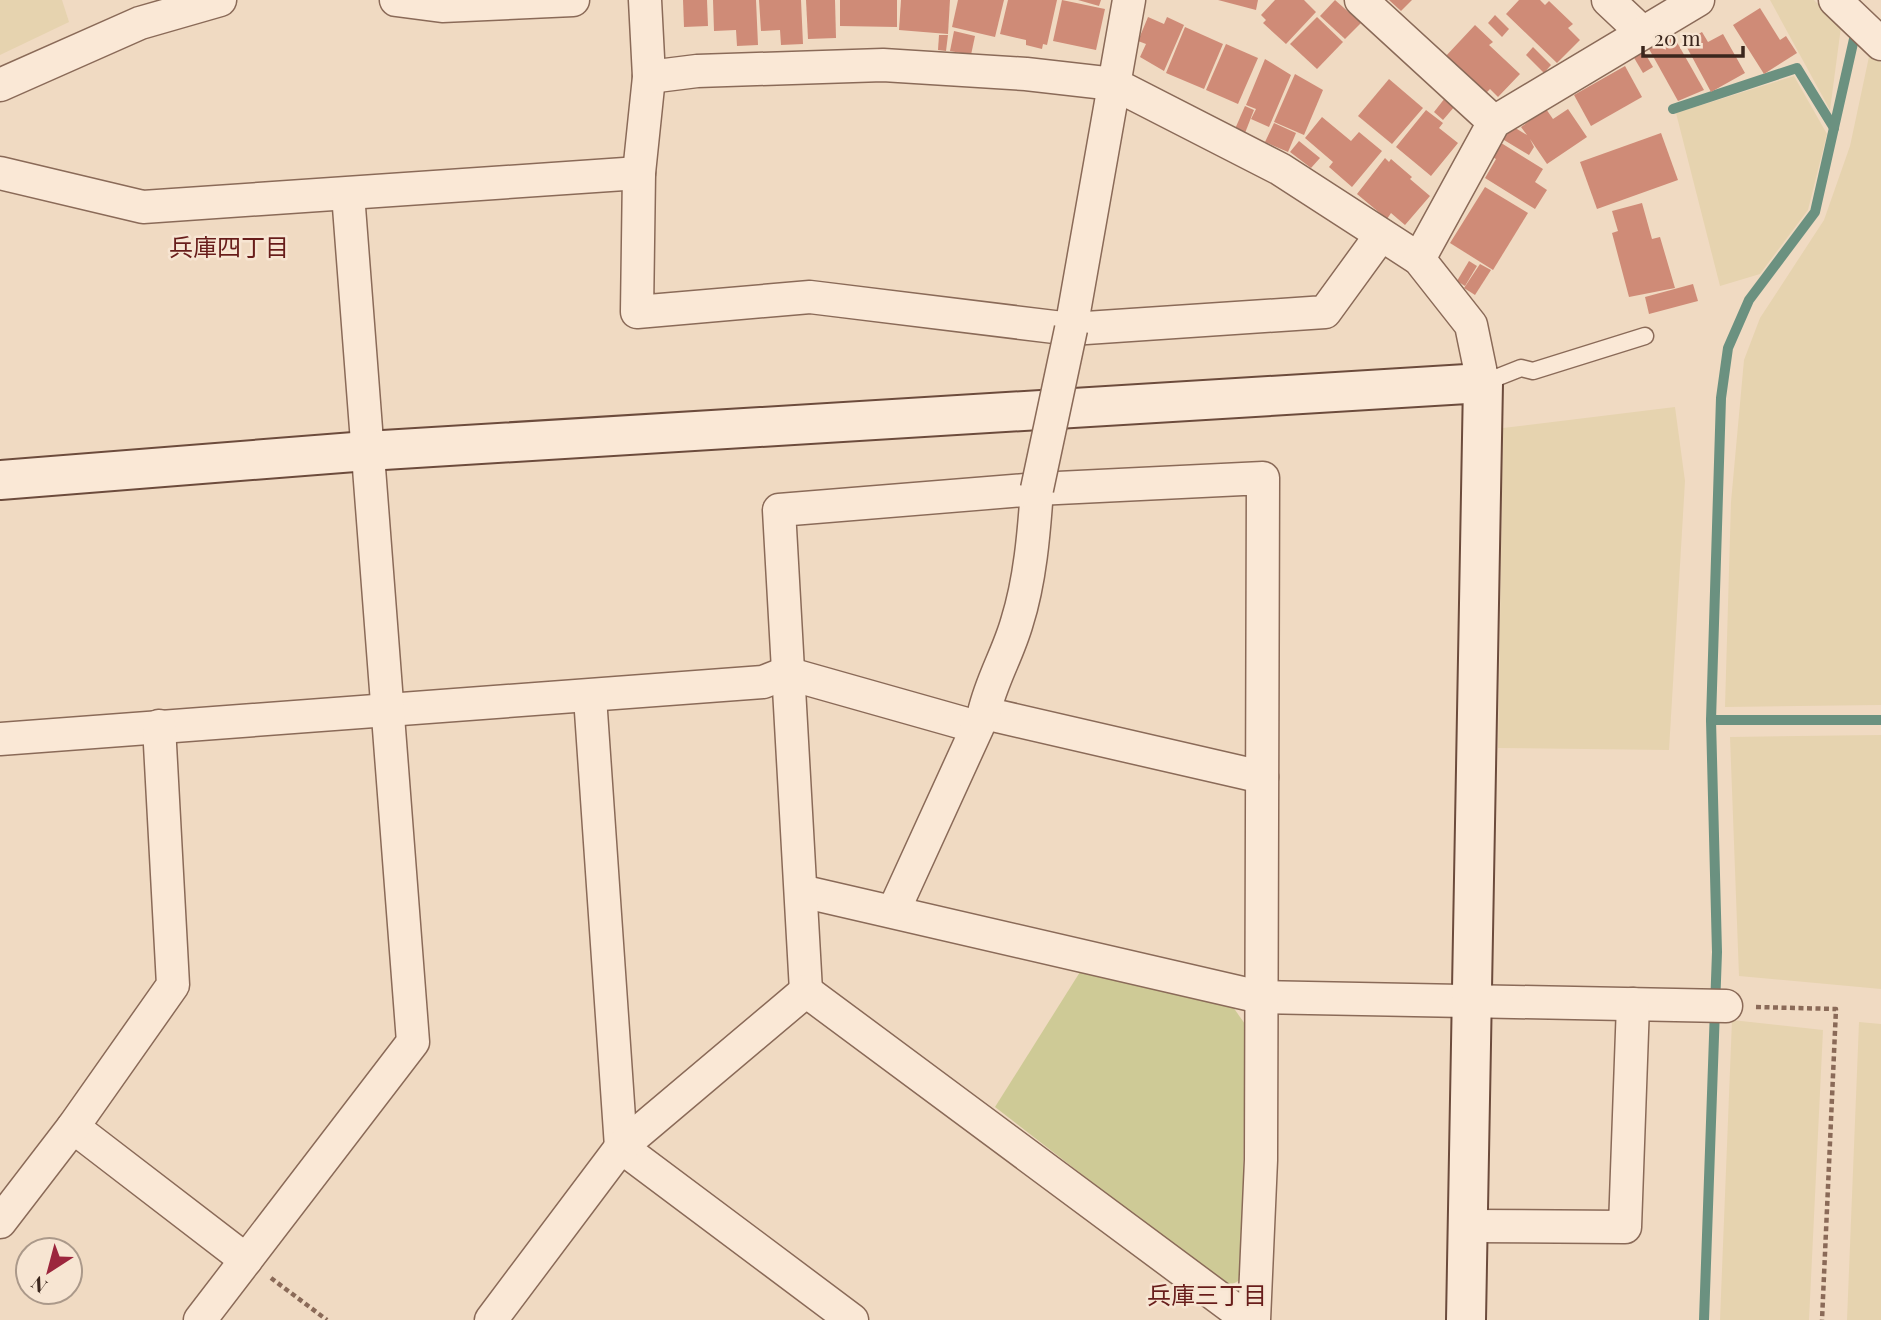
<svg xmlns="http://www.w3.org/2000/svg" width="1881" height="1320" font-family="'Playfair Display','Noto Sans JP',serif">
<style>
.farmland{fill:#e6d3af}
.green{fill:#ceca96}
.lines{fill:none;stroke-linecap:round;stroke-linejoin:round}
.stream{stroke:#6b9180;stroke-width:10}
.building{fill:#cf8b77}
.lane-casing{stroke:#8a6a58;stroke-width:19}
.street-casing{stroke:#8a6a58;stroke-width:35}
.secondary-casing{stroke:#6c4b3c;stroke-width:42}
.path{stroke:#8a6a58;stroke-width:4.5;stroke-dasharray:5 3.5;stroke-linecap:butt}
.lane{stroke:#fae8d6;stroke-width:16}
.street{stroke:#fae8d6;stroke-width:32}
.secondary{stroke:#fae8d6;stroke-width:38}
.street-bridge-casing{stroke:#8a6a58;stroke-width:35;stroke-linecap:butt}
.street-bridge{stroke:#fae8d6;stroke-width:32}
.labels{text-anchor:middle;dominant-baseline:central;stroke-width:5;stroke-linejoin:round;paint-order:stroke}
.neighbourhood-label{font-size:24px;fill:#681d1b;stroke:#f7e5d2}
</style>
<rect width="100%" height="100%" fill="#f0dac2"/>
<g class="farmland">
<path d="M0,0H62L69,22L0,55Z"/>
<path d="M1770,0H1814L1841,27L1830,110Z"/>
<path d="M1870,52L1881,63V705L1725,707L1731,502L1744,360L1760,318L1824,220L1850,146Z"/>
<path d="M1794,76L1827,134L1808,210L1760,274L1720,286L1676,113Z"/>
<path d="M1675,407L1685,481L1669,750L1498,748L1503,428Z"/>
<path d="M1881,735V989L1739,976L1730,737Z"/>
<path d="M1732,1020L1823,1030L1809,1320H1720Z"/>
<path d="M1859,1022L1881,1024V1320H1847Z"/>
</g>
<path class="green" d="M1080,972L1233,1007L1245,1024L1242,1279L1227,1287L995,1107Z"/>
<g class="lines">
<g class="stream">
<path d="M1673,109L1797,68L1834,128"/>
<path d="M1711,720H1881"/>
<path d="M1704,1320L1717,952L1711,720L1721,398L1728,348L1749,300L1815,212L1856,30"/>
</g>
</g>
<g class="building">
<path d="M683,0H707L708,26L684,27Z"/>
<path d="M713,0H756L758,45L737,46L736,30L714,31Z"/>
<path d="M759,0H801L803,44L781,45L780,30L761,31Z"/>
<path d="M806,0H835L836,38L808,39Z"/>
<path d="M840,0H897V27L840,26Z"/>
<path d="M901,0H950L948,34L899,30Z"/>
<path d="M958,0H1004L995,37L952,27Z"/>
<path d="M1008,0H1057L1047,45L1043,44L1042,49L1026,45V40L1000,34Z"/>
<path d="M1062,0L1105,9L1096,50L1053,41Z"/>
<path d="M1078,0H1101L1099,6Z"/>
<path d="M1218,0H1258L1256,10Z"/>
<path d="M1275,0H1304L1316,12L1286,44L1263,23L1266,20L1261,15Z"/>
<path d="M1335,0L1361,23L1345,39L1320,16Z"/>
<path d="M1389,0H1412L1401,11Z"/>
<path d="M1519,0H1540L1545,5L1549,1L1573,24L1568,28L1580,40L1557,63L1506,14Z"/>
<path d="M1760,8L1780,40L1786,36L1797,53L1764,74L1733,25Z"/>
<path d="M1495,15L1509,29L1502,37L1488,23Z"/>
<path d="M1148,17L1164,24L1167,17L1184,25L1164,71L1140,57L1146,44L1138,41Z"/>
<path d="M1317,17L1343,42L1317,69L1290,44Z"/>
<path d="M1475,25L1493,42L1489,45L1520,74L1498,97L1490,89L1484,95L1445,57Z"/>
<path d="M1185,27L1223,44L1204,89L1166,73Z"/>
<path d="M954,31L975,36L971,55L950,51Z"/>
<path d="M1702,32L1708,42L1723,34L1745,73L1711,92L1684,42Z"/>
<path d="M939,35H948L946,51L938,50Z"/>
<path d="M1674,37L1704,90L1678,101L1649,49Z"/>
<path d="M1226,44L1258,58L1238,104L1206,90Z"/>
<path d="M1533,47L1551,65L1544,73L1526,55Z"/>
<path d="M1643,50L1653,67L1643,73L1633,56Z"/>
<path d="M1265,59L1291,75L1269,127L1251,119L1256,109L1246,105Z"/>
<path d="M1625,66L1642,97L1591,126L1574,95Z"/>
<path d="M1295,74L1323,90L1304,135L1274,122Z"/>
<path d="M1389,79L1423,108L1392,144L1358,116Z"/>
<path d="M1445,98L1455,106L1443,120L1434,112Z"/>
<path d="M1245,106L1254,110L1245,133L1235,129Z"/>
<path d="M1546,109L1553,119L1568,109L1587,137L1547,164L1530,139L1534,147L1529,155L1499,137L1512,126L1527,135L1521,127Z"/>
<path d="M1426,110L1443,123L1439,128L1458,143L1431,176L1396,147Z"/>
<path d="M1322,117L1351,141L1359,132L1382,151L1352,187L1329,167L1333,162L1305,138Z"/>
<path d="M1274,123L1296,133L1288,152L1265,142Z"/>
<path d="M1661,133L1678,180L1597,209L1580,162Z"/>
<path d="M1299,141L1320,158L1311,168L1290,152Z"/>
<path d="M1498,141L1543,169L1535,182L1547,190L1535,209L1485,178L1496,159L1489,155Z"/>
<path d="M1385,158L1389,162L1391,159L1412,177L1410,179L1430,196L1405,225L1391,213L1387,219L1357,194Z"/>
<path d="M1485,187L1528,213L1493,270L1450,243Z"/>
<path d="M1642,203L1652,239L1660,237L1675,288L1629,297L1612,233L1618,231L1612,211Z"/>
<path d="M1469,261L1477,266L1465,286L1457,281Z"/>
<path d="M1480,264L1491,270L1475,295L1464,288Z"/>
<path d="M1693,284L1698,301L1649,314L1645,297Z"/>
</g>
<g class="lines">
<g class="lane-casing">
<path id="lane" d="M1483,383L1521,368L1533,371L1645,336"/>
</g>
<g class="street-casing">
<g id="street">
<path d="M396,0L442,6L573,0"/>
<path d="M645,0L649,77L639,173L637,312L810,297L1071,329L1325,312L1381,235"/>
<path d="M1361,0L1494,122"/>
<path d="M1608,0L1642,32"/>
<path d="M1835,0L1881,44"/>
<path d="M649,77L697,71L883,65L1026,74L1114,84L1280,169L1419,259L1471,325L1483,383"/>
<path d="M0,85L140,23L220,0"/>
<path d="M0,173L143,207L639,173"/>
<path d="M1419,259L1494,122L1698,0"/>
<path d="M1071,329L1129,0"/>
<path d="M590,697L621,1147L852,1320"/>
<path d="M984,713L1262,777"/>
<path d="M0,739L763,682L786,673L977,727"/>
<path d="M801,891L1260,997L1726,1006"/>
<path d="M894,910L984,713C991,681 1008,654 1017,622C1030,581 1034,533 1037,489"/>
<path d="M806,991L779,510L1037,489L1263,478L1261,1160L1254,1320"/>
<path d="M806,991L1249,1320"/>
<path d="M73,1127L246,1260"/>
<path d="M0,1222L73,1127L173,985L159,726"/>
<path d="M1470,1226L1625,1227L1633,1004"/>
<path d="M200,1320L413,1042L348,194"/>
<path d="M491,1320L621,1147L806,991"/>
</g>
</g>
<g class="secondary-casing">
<path id="secondary" d="M0,480L367,451L1483,383L1466,1320"/>
</g>
<g class="path">
<path d="M1756,1007L1836,1009L1822,1320"/>
<path d="M271,1278L327,1320"/>
</g>
<use href="#lane" class="lane"/>
<use href="#street" class="street"/>
<use href="#secondary" class="secondary"/>
<g class="street-bridge-casing">
<path id="street-bridge" d="M1037,489L1071,329"/>
</g>
<use href="#street-bridge" class="street-bridge"/>
</g>
<g class="labels">
<g class="neighbourhood-label">
<text x="229" y="246">兵庫四丁目</text>
<text x="1207" y="1294">兵庫三丁目</text>
</g>
</g>
<g transform="translate(49 1271) rotate(216)"><circle r="33" fill="#f7e5d2" stroke="#ab998a" stroke-width="2"/>
<path d="M0-5L12 26L0 18L-12 26Z" fill="#9c263d"/>
<text y="-10" font-size="19" font-weight="bold" text-anchor="middle" fill="#3a261d">N</text>
</g>
<path d="M1643 46v10h100v-10" fill="none" stroke="#3a261d" stroke-width="3.5"/>
<text x="1654" y="46" font-size="21" fill="#3a261d" stroke="#f7e5d2" stroke-width="5" paint-order="stroke">20 m</text>
</svg>
